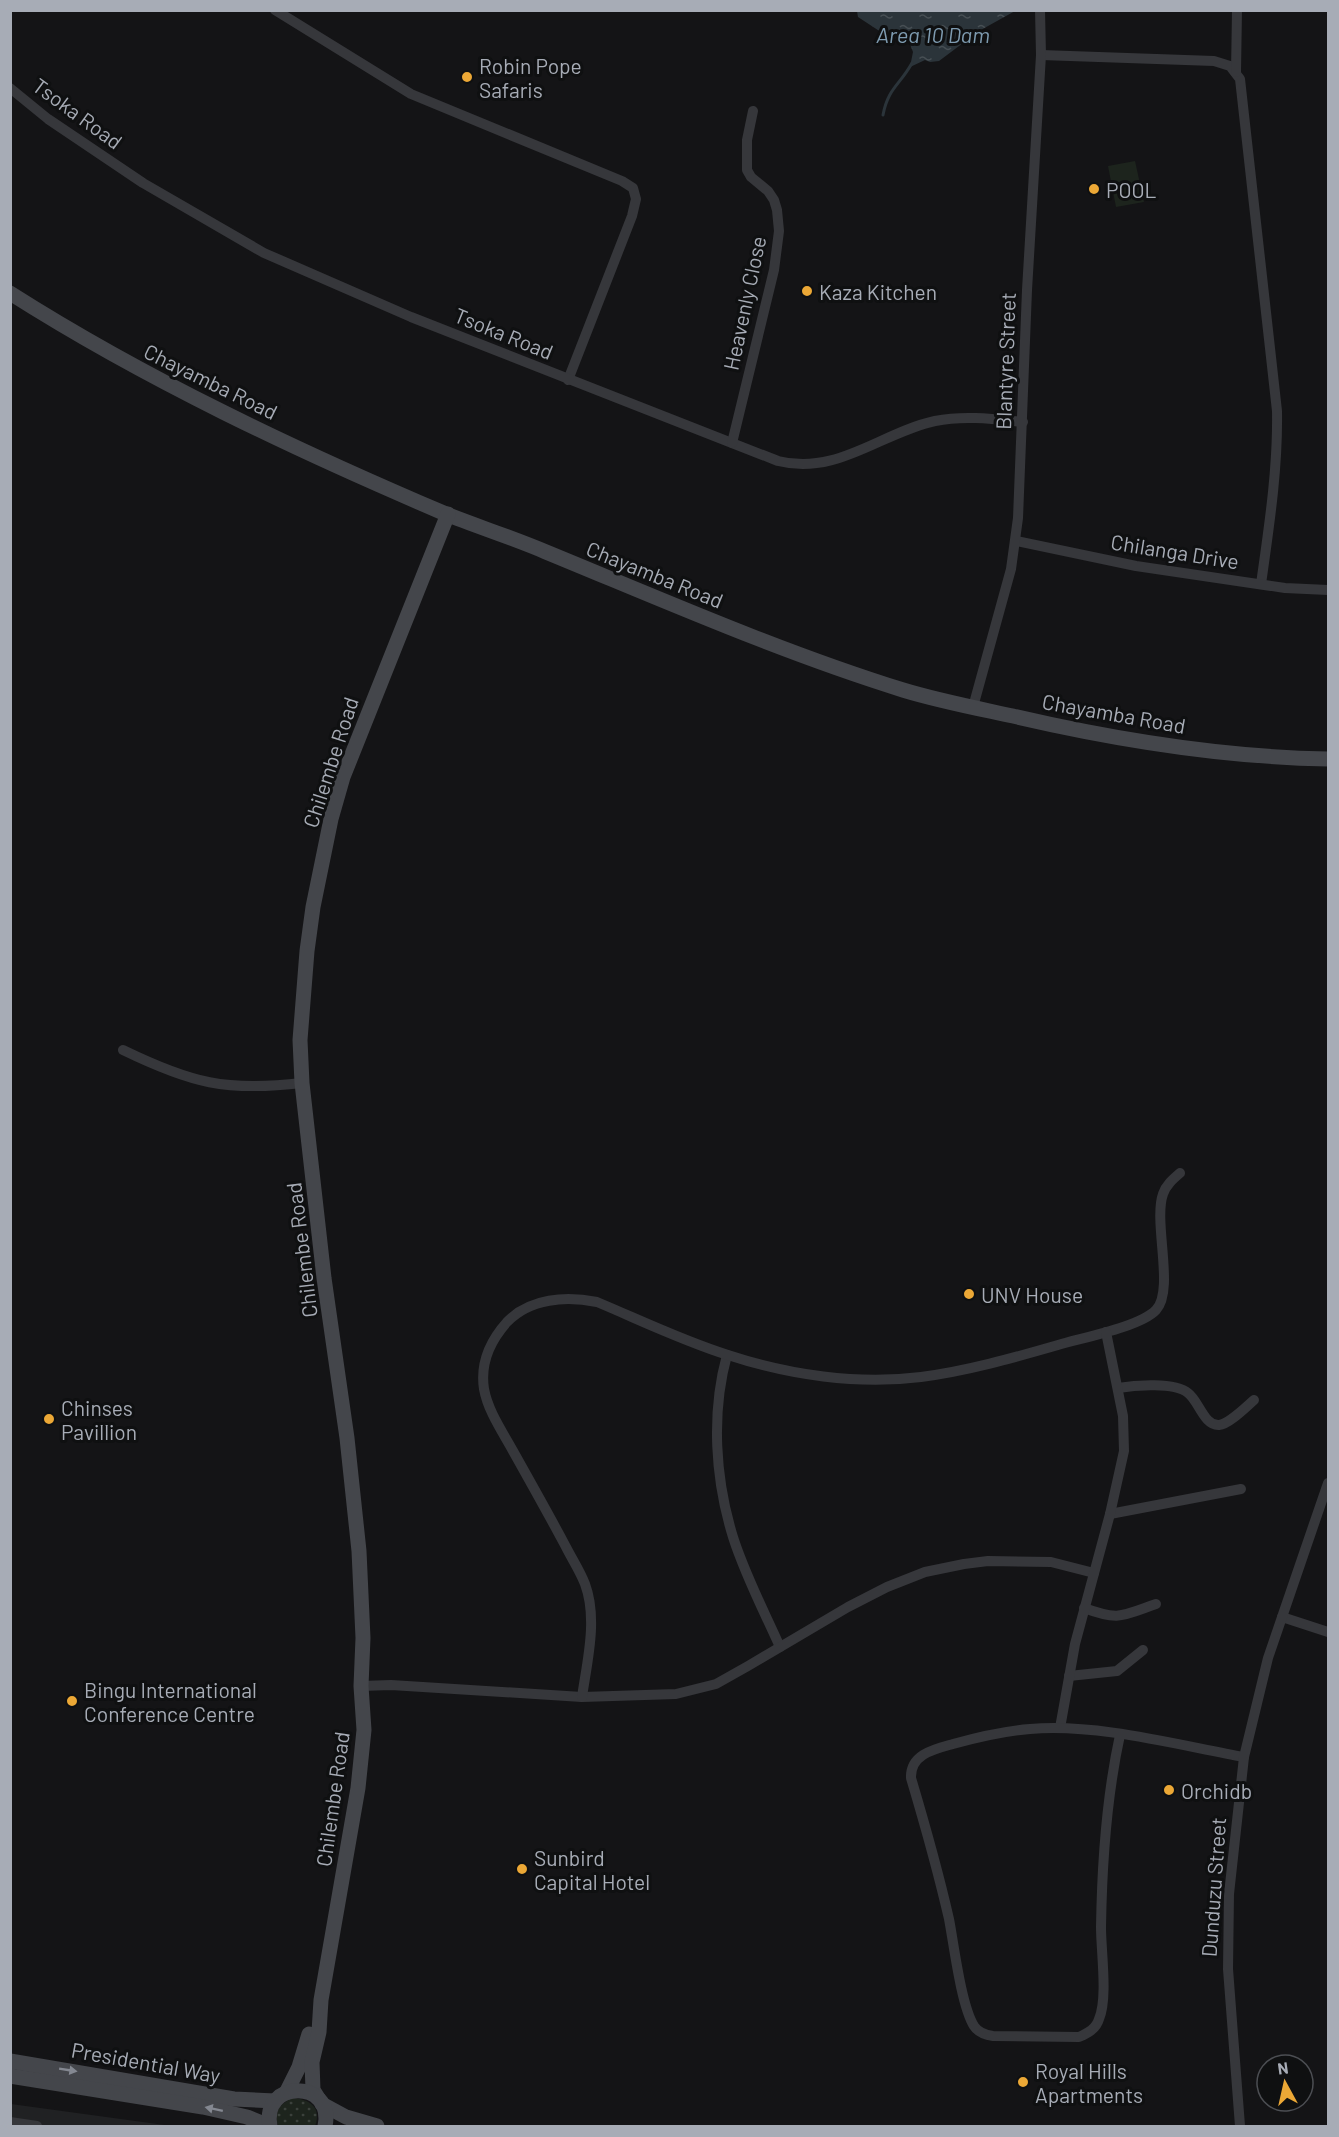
<svg xmlns="http://www.w3.org/2000/svg" width="1339" height="2137" font-family="Barlow,sans-serif">
<style>
.built{fill:#202123}
.grass{fill:#1d241d}
.park{fill:url(#park-dots)}
.water{fill:url(#water-ripples)}
.lines{fill:none;stroke-linecap:round;stroke-linejoin:round}
.stream{stroke:#2b343a;stroke-width:3}
.street{stroke:#36373b;stroke-width:10}
.secondary{stroke:#44464b;stroke-width:15}
.oneway{fill:#848891}
.poi-dot{fill:#eca836;stroke:#0f1011;stroke-width:2}
.labels{text-anchor:middle;dominant-baseline:central;stroke-width:6;stroke-linejoin:round;paint-order:stroke}
.poi-label{font-size:21px;fill:#a7acb6;stroke:#0f1011;text-anchor:start}
.street-label{font-size:21px;fill:#a7acb6;stroke:#0f1011}
.water-label{font-size:22px;font-style:italic;fill:#7e9bb0;stroke:#0f1011}
</style>
<defs>
<pattern id="park-dots" width="8" height="8" patternUnits="userSpaceOnUse" patternTransform="scale(1.5)"><rect width="8" height="8" fill="#1d241d"/><path d="M2 2h.1M6 6h.1" fill="none" stroke="#3b413c" stroke-width="1.8" stroke-linecap="round"/></pattern>
<pattern id="water-ripples" width="26" height="14" patternUnits="userSpaceOnUse" patternTransform="scale(1.5)"><rect width="26" height="14" fill="#2b343a"/><path d="M2 4q2-2 4 0t4 0M15 11q2-2 4 0t4 0" fill="none" stroke="#474f54"/></pattern>
</defs>
<rect width="100%" height="100%" fill="#141416"/>
<path class="built" d="M11,2104L172,2126H11Z"/>
<path class="grass" d="M1135,161L1144,202L1116,207L1108,166Z"/>
<path class="park" d="M292,2098C309,2099 322,2107 315,2126H278C274,2111 279,2105 292,2098Z"/>
<path class="water" d="M857,11V10L1015,11L979,31L939,61L930,62L925,60L910,67L913,52L910,44L887,36L858,17Z"/>
<g class="lines">
<path class="stream" d="M883,115C888,88 900,85 912,63"/>
<g class="street">
<path d="M275,10L411,94L622,181L633,188L636,199L632,216L568,380"/>
<path d="M1041,55L1214,61L1230,66L1240,79L1277,411C1278,469 1269,527 1261,584"/>
<path d="M1236,72L1237,10"/>
<path d="M10,88L48,119L143,183L264,253L411,317L778,461C837,476 880,433 935,421C964,415 994,419 1023,422"/>
<path d="M732,443L774,270L779,231L777,210L774,200L768,191L751,177L747,170V140L753,111"/>
<path d="M1016,541L1136,566L1285,588L1328,590"/>
<path d="M973,707L1011,569L1018,518L1027,290L1041,55L1040,10"/>
<path d="M123,1050C191,1083 226,1092 302,1083"/>
<path d="M727,1355C711,1413 715,1479 733,1537C745,1575 764,1611 780,1647"/>
<path d="M1118,1388C1135,1385 1175,1382 1188,1393C1199,1401 1204,1426 1219,1425C1229,1424 1246,1407 1254,1400"/>
<path d="M1110,1514L1241,1489"/>
<path d="M1084,1608C1119,1621 1122,1616 1156,1604"/>
<path d="M1282,1617L1328,1632"/>
<path d="M1069,1676L1117,1671L1143,1650"/>
<path d="M361,1686L391,1685L582,1697L676,1694L716,1684L748,1666L848,1607L887,1587L925,1572L964,1564L988,1561L1051,1562L1094,1573"/>
<path d="M582,1697C587,1662 598,1619 585,1584C580,1571 572,1559 566,1547C549,1515 531,1483 513,1451C502,1431 488,1411 484,1389C480,1363 490,1341 507,1322C530,1298 566,1296 597,1302C640,1320 683,1341 728,1355C789,1375 857,1385 921,1377C967,1371 1013,1358 1058,1345C1081,1338 1140,1327 1156,1310C1175,1290 1153,1222 1163,1194C1166,1185 1173,1179 1180,1173"/>
<path d="M1060,1728L1075,1644L1110,1514L1124,1451L1123,1416L1106,1332"/>
<path d="M1120,1735C1106,1799 1102,1862 1101,1927C1101,1952 1108,1998 1099,2019C1096,2029 1088,2033 1079,2037L993,2036C985,2035 978,2032 974,2026C961,2005 954,1945 949,1919C938,1871 925,1825 911,1778C910,1754 935,1749 953,1744C978,1737 1004,1731 1030,1729C1096,1723 1178,1745 1244,1757"/>
<path d="M10,2122L37,2126"/>
<path d="M1240,2126L1228,1969L1229,1894L1244,1757L1268,1658L1328,1483"/>
</g>
<g class="secondary">
<path d="M10,293C147,380 298,451 446,514C479,527 513,538 546,552C663,600 781,652 903,690C939,701 976,708 1013,716C1116,740 1222,757 1328,759"/>
<path d="M10,2061L234,2099L275,2101"/>
<path d="M10,2076L203,2107L247,2117L269,2126"/>
<path d="M286,2093L299,2067L309,2034"/>
<path d="M318,2098L313,2090L312,2062L319,2032L321,2000L358,1788L364,1730L361,1686L363,1638L359,1551L347,1438L324,1278L302,1083L300,1040L307,951L313,907L331,819L343,777L448,514"/>
<path d="M322,2104L346,2117L377,2126"/>
<path d="M270,2126C261,2079 335,2079 325,2126"/>
</g>
</g>
<defs><path id="oneway-solid" d="M-6-.8H1V-3.2L6.5 0L1 3.2V.8H-6Z" transform="scale(1.5)"/></defs>
<g class="oneway">
<use href="#oneway-solid" transform="translate(68 2070) rotate(9)"/>
<use href="#oneway-solid" transform="translate(214 2109) rotate(-168)"/>
</g>
<g class="poi-dot">
<circle cx="467" cy="77" r="6"/>
<circle cx="1094" cy="189" r="6"/>
<circle cx="807" cy="291" r="6"/>
<circle cx="969" cy="1294" r="6"/>
<circle cx="49" cy="1419" r="6"/>
<circle cx="72" cy="1701" r="6"/>
<circle cx="1169" cy="1790" r="6"/>
<circle cx="522" cy="1869" r="6"/>
<circle cx="1023" cy="2082" r="6"/>
</g>
<g class="labels">
<g class="poi-label">
<text x="479" y="65">Robin Pope<tspan x="479" dy="24">Safaris</tspan></text>
<text x="1106" y="189">POOL</text>
<text x="819" y="291">Kaza Kitchen</text>
<text x="981" y="1294">UNV House</text>
<text x="61" y="1407">Chinses<tspan x="61" dy="24">Pavillion</tspan></text>
<text x="84" y="1689">Bingu International<tspan x="84" dy="24">Conference Centre</tspan></text>
<text x="1181" y="1790">Orchidb</text>
<text x="534" y="1857">Sunbird<tspan x="534" dy="24">Capital Hotel</tspan></text>
<text x="1035" y="2070">Royal Hills<tspan x="1035" dy="24">Apartments</tspan></text>
</g>
<g class="street-label">
<text transform="translate(78 113) rotate(36)">Tsoka Road</text>
<text transform="translate(744 303) rotate(-78)">Heavenly Close</text>
<text transform="translate(504 333) rotate(22)">Tsoka Road</text>
<text transform="translate(1005 361) rotate(-88)">Blantyre Street</text>
<text transform="translate(211 381) rotate(26)">Chayamba Road</text>
<text transform="translate(1175 551) rotate(9)">Chilanga Drive</text>
<text transform="translate(655 574) rotate(22)">Chayamba Road</text>
<text transform="translate(1114 713) rotate(10)">Chayamba Road</text>
<text transform="translate(330 762) rotate(-72)">Chilembe Road</text>
<text transform="translate(301 1250) rotate(-97)">Chilembe Road</text>
<text transform="translate(332 1799) rotate(-82)">Chilembe Road</text>
<text transform="translate(1213 1887) rotate(-86)">Dunduzu Street</text>
<text transform="translate(146 2062) rotate(10)">Presidential Way</text>
</g>
<g class="water-label">
<text x="933" y="34">Area 10 Dam</text>
</g>
</g>
<rect width="1339" height="2137" fill="none" stroke="#a7acb6" stroke-width="24"/>
<g transform="translate(1285 2083) rotate(352)"><circle r="28" fill="#0f1011" stroke="#4c4e53" stroke-width="1.5"/>
<path d="M0-4.5L10 22L0 15L-10 22Z" fill="#eca836"/>
<text y="-9" font-size="16" font-weight="bold" text-anchor="middle" fill="#a7acb6">N</text>
</g>
</svg>
